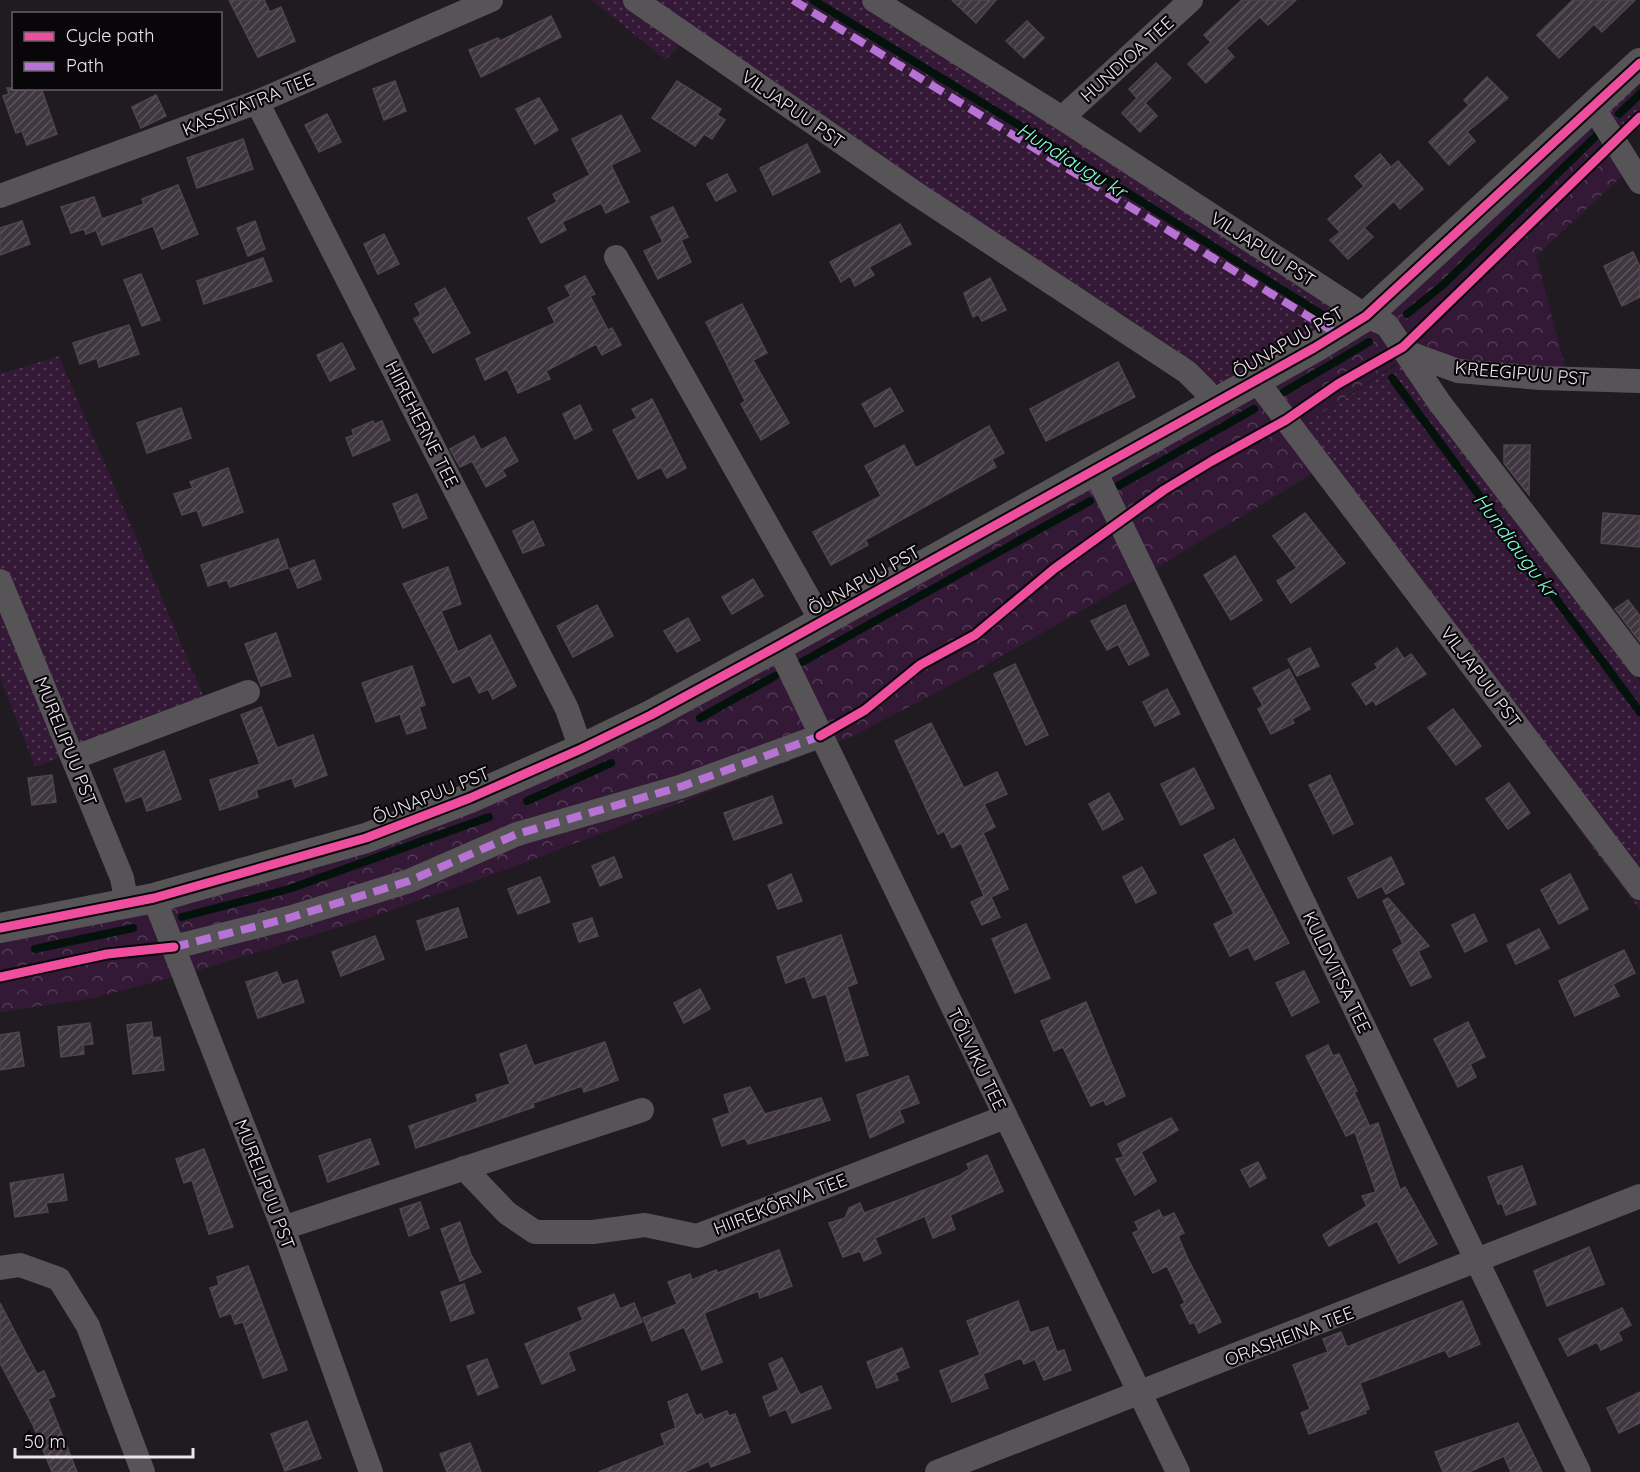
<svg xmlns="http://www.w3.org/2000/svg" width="1640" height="1472" font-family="Quicksand,sans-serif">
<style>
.grass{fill:url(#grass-dots)}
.forest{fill:url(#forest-crowns)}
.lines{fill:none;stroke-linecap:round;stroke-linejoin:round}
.stream{stroke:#03130c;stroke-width:8}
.building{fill:url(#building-hatch);stroke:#4b474b;stroke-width:1.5}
.minor{stroke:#575457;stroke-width:24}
.tertiary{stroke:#575457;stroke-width:30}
.quiet{stroke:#b673d3;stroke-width:8;stroke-dasharray:15 8;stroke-linecap:butt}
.cycleway-casing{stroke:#090609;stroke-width:13}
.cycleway{stroke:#ef4d9e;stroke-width:9}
.labels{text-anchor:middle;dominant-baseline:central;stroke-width:4.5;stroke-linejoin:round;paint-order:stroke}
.street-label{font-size:18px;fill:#ece6ec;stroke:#090609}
.water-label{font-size:20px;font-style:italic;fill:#7efcd3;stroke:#090609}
</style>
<defs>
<pattern id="grass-dots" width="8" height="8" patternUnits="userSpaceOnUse" patternTransform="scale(1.5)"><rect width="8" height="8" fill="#341937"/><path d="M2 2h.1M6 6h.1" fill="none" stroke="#523a54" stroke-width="1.8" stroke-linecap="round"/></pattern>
<pattern id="forest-crowns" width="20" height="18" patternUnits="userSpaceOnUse" patternTransform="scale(1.5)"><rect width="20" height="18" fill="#341937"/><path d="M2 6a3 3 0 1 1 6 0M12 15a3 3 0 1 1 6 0" fill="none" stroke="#523a54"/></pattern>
<pattern id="building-hatch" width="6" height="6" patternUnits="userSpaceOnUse" patternTransform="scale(1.5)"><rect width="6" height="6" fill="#403641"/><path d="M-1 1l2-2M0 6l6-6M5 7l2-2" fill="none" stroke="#5c535d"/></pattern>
</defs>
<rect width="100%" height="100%" fill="#201b20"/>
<g class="grass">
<path d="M592,0H859L1055,124L1346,315L1223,385L1213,384L689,34L666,60Z"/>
<path d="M1631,87L1640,91V110L1616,131L1610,117L1611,105Z"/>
<path d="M59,356L205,700L35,767L0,677V374Z"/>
<path d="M1401,362L1640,682V910L1573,822L1572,787L1304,425Z"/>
</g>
<path class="forest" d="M1589,128L1623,175L1536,256L1566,370L1461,365L1416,350L1290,434L1315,472L1151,571L958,681L851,737L524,863L369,918L196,971L94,998L0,1012V941L596,755L685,714L1278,384Z"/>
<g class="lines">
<g class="stream">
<path d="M813,0L1040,138L1332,321"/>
<path d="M1619,114L1640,94"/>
<path d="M1407,314L1443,285L1595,137"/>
<path d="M1392,378L1640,712"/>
<path d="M1284,392L1369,342"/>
<path d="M1118,486L1254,409"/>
<path d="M802,662L1090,501"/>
<path d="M700,718L775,676"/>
<path d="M527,801L611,763"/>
<path d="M182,917L289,889L489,817"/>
<path d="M35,949L133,928"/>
</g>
</g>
<g class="building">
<path d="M229,0H264L270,12L281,7L295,41L258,57Z"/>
<path d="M952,0H996L976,23Z"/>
<path d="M1242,0H1296L1268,25L1260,17L1226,48L1234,57L1206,83L1188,64L1211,42L1204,35Z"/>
<path d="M1573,0H1635L1602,32L1594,24L1559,58L1537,35Z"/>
<path d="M551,16L561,37L481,77L469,50L498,38L500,41Z"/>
<path d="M1027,21L1044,38L1024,58L1006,41Z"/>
<path d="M1156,63L1171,78L1145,103L1157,116L1140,132L1122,113L1137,98L1129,89Z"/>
<path d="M1487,77L1508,98L1467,132L1475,141L1449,165L1429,142L1469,105L1464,100Z"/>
<path d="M395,81L406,111L384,120L373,89Z"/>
<path d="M677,81L721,109L717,115L725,120L712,139L704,134L695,146L652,118Z"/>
<path d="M7,88H41L57,134L27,145L22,131L16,133L3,96L9,94Z"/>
<path d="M156,95L166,116L141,128L132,107Z"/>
<path d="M539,98L558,130L535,144L516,109Z"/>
<path d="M327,114L341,142L319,152L305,125Z"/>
<path d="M621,115L640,151L611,165L629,202L606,213L601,203L562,222L566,230L541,243L528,218L557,202L553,194L590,175L572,139Z"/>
<path d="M243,139L253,169L197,188L187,158Z"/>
<path d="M807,144L820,172L773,195L760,168Z"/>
<path d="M1380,154L1391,167L1398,161L1423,189L1400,209L1394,201L1364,228L1373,237L1348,259L1330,240L1340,232L1328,219L1364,186L1355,176Z"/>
<path d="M727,174L736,191L716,201L707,184Z"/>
<path d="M178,185L198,234L162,249L153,226L102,245L96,230L86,234L84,229L71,233L61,207L94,197L102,219L144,204L142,199Z"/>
<path d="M673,207L688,237L681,240L691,262L658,279L644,251L663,242L651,217Z"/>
<path d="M22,221L30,244L0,255V228Z"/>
<path d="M255,221L265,249L248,256L237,228Z"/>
<path d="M900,224L911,244L869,267L874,275L855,286L850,276L841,282L830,262Z"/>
<path d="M384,234L399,264L378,274L364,244Z"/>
<path d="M1633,252L1640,267V297L1622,306L1604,266Z"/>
<path d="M263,258L272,281L204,304L197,281Z"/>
<path d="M141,274L160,320L142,326L124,280Z"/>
<path d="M585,276L595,294L590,296L608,330L612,328L621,345L602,355L596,344L546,371L550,379L518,393L507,369L485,380L476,359L555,323L548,308L571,296L565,286Z"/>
<path d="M990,278L1006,310L982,321L978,314L973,317L964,293Z"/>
<path d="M445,288L470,333L433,353L414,319L421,315L415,304Z"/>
<path d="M742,304L767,353L753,360L789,423L761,440L741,404L745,401L706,322Z"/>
<path d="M129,325L139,354L99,367L97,358L80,364L73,343Z"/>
<path d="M342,343L355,369L330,381L317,355Z"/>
<path d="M1118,362L1135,397L1046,441L1030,409Z"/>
<path d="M890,388L903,411L875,427L862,404Z"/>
<path d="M652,399L686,468L667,478L661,467L638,479L613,430L637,418L632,409Z"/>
<path d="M580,405L592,430L575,439L563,414Z"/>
<path d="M181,408L191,438L147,453L137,423Z"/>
<path d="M373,421L374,424L382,421L390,440L353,456L346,438L354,435L352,430Z"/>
<path d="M989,426L1004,453L992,459L996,467L865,540L868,545L831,565L813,532L881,496L865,466L904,445L916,468Z"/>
<path d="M474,436L481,450L505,437L518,461L502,470L506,476L486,487L472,461L460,467L450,449Z"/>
<path d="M1504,445H1530L1529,495L1504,463Z"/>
<path d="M228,468L243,512L203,526L197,510L182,515L174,494L193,488L190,482Z"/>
<path d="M417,494L427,518L403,528L393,504Z"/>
<path d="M1305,513L1345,563L1291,603L1277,581L1297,568L1273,536Z"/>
<path d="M1603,513L1640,516V547L1601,543Z"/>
<path d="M533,521L544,545L523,553L513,531Z"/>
<path d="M278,539L288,568L230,587L227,580L208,586L201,565Z"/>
<path d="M1235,556L1262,600L1231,620L1204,575Z"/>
<path d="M314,560L321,579L298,588L290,569Z"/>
<path d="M448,567L461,604L441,611L458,652L490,635L516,686L493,699L488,689L479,693L470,675L453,683L403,584Z"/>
<path d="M753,579L763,596L732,614L722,597Z"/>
<path d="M1628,600L1640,616V642L1615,609Z"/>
<path d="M597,605L613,636L573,657L557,626Z"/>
<path d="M1125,605L1149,655L1129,665L1118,644L1107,650L1091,621Z"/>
<path d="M688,618L700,640L677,652L664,631Z"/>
<path d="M276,633L291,676L261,686L245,644Z"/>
<path d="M1310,648L1319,666L1297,676L1288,659Z"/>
<path d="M1397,648L1404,659L1411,654L1426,674L1376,705L1373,700L1366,705L1352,684L1378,668L1375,664Z"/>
<path d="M1015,664L1048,735L1026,745L994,674Z"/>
<path d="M412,666L425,705L419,707L426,728L407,734L400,714L376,722L362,683Z"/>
<path d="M1289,669L1310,709L1292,719L1294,723L1271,734L1258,709L1263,706L1253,688Z"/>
<path d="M1167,689L1180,714L1155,726L1143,702Z"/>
<path d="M261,707L277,748L313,735L327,775L295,787L292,778L256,790L258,797L220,810L210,780L260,764L241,715Z"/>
<path d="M1453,709L1481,746L1456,765L1428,728Z"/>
<path d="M931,723L964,788L997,772L1007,794L984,804L995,827L983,833L1008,889L991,897L1000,917L982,925L971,902L984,896L961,843L952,848L944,831L938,834L895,741Z"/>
<path d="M164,751L181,799L147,811L142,796L126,802L114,769Z"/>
<path d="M1194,768L1214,808L1181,825L1161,784Z"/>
<path d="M52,775L56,802L32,805L28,778Z"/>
<path d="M1330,775L1353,824L1333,834L1309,785Z"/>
<path d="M1509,783L1530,813L1508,829L1486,799Z"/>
<path d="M1109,793L1123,819L1103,830L1089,804Z"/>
<path d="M772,796L782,823L734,840L724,813Z"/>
<path d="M1234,839L1289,943L1255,960L1248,947L1230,956L1214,924L1234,914L1204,855Z"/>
<path d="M614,857L622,877L600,886L592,866Z"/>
<path d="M1391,857L1404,884L1386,894L1382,886L1358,898L1348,878Z"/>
<path d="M1142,867L1156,893L1136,903L1123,877Z"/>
<path d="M791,874L802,901L778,909L768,885Z"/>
<path d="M1570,874L1588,909L1559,924L1541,890Z"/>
<path d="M540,877L550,902L518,914L508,889Z"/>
<path d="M1388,898L1429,946L1418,951L1431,977L1411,986L1393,950L1403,944L1383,901Z"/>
<path d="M458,908L467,937L426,950L417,921Z"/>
<path d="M1474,914L1487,941L1465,952L1452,925Z"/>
<path d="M592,918L598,936L579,942L573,924Z"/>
<path d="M1026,924L1050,978L1015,993L992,939Z"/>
<path d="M1539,929L1549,948L1516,964L1507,945Z"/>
<path d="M841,935L857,983L847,987L868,1055L846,1061L826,994L813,998L805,976L786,983L777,957Z"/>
<path d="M375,936L384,959L341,976L332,952Z"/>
<path d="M1624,950L1635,973L1613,984L1619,996L1575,1016L1559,981Z"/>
<path d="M1304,971L1319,1002L1292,1016L1276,983Z"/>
<path d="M277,972L282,985L297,980L304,1002L258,1018L246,982Z"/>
<path d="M700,989L710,1009L684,1023L674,1003Z"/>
<path d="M1086,1002L1125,1096L1106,1105L1104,1100L1091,1106L1063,1047L1054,1051L1041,1021Z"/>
<path d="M151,1022L153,1038L160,1037L164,1070L133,1074L127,1025Z"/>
<path d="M1468,1022L1485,1057L1470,1064L1476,1077L1458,1087L1434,1039Z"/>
<path d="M90,1023L93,1044L83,1045L84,1054L61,1057L58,1027Z"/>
<path d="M19,1032L24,1066L0,1070V1035Z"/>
<path d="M605,1042L618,1080L584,1092L582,1086L533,1103L534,1107L416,1148L409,1126L478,1102L476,1095L510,1084L500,1054L526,1045L534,1066Z"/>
<path d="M1328,1045L1333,1056L1339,1054L1357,1091L1354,1092L1369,1125L1359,1130L1378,1123L1400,1190L1405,1187L1437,1244L1399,1263L1377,1221L1329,1246L1323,1235L1367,1206L1362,1196L1376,1192L1355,1132L1346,1136L1306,1056Z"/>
<path d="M908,1076L919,1103L899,1110L904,1122L870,1138L857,1095Z"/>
<path d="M750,1087L765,1114L821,1098L830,1120L748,1144L745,1138L722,1146L713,1119L730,1113L724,1095Z"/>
<path d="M1171,1118L1178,1130L1141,1152L1156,1181L1135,1195L1116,1159L1124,1157L1118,1144Z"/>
<path d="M370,1139L379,1164L328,1182L319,1156Z"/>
<path d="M204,1149L233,1227L209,1234L192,1180L184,1183L176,1159Z"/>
<path d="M987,1155L1003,1191L950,1215L955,1229L933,1238L925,1216L875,1238L881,1253L864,1261L860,1251L843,1257L829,1223L845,1218L849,1208L860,1203L864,1213L904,1198L959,1176L969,1169L967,1164Z"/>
<path d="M1258,1162L1266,1178L1250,1187L1241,1170Z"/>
<path d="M1522,1166L1536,1204L1506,1215L1502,1203L1498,1204L1488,1177Z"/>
<path d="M63,1174L67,1200L46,1203L48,1212L15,1217L10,1183Z"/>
<path d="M420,1202L429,1228L409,1236L400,1209Z"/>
<path d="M1159,1210L1163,1218L1174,1213L1184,1233L1178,1236L1187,1257L1221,1322L1199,1333L1194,1322L1190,1324L1181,1305L1185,1303L1167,1266L1153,1273L1133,1233L1139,1230L1135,1222Z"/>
<path d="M460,1222L471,1255L481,1272L460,1281L441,1229Z"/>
<path d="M1589,1247L1604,1284L1547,1306L1534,1271Z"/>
<path d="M779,1250L792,1286L760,1298L758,1291L704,1313L722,1362L702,1370L684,1327L652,1341L643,1318L677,1304L668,1282L690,1274L692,1280L716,1270L718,1273Z"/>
<path d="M248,1266L287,1370L263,1378L243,1322L235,1324L231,1313L220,1317L210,1288L219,1285L217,1277Z"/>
<path d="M464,1284L474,1313L451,1321L441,1292Z"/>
<path d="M614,1294L620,1309L634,1303L642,1322L568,1352L575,1370L542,1384L525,1344L583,1320L578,1308Z"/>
<path d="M1018,1301L1030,1333L1048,1327L1057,1352L1064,1350L1071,1370L1044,1380L1035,1359L1024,1364L1021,1358L983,1374L988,1388L952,1402L940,1371L980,1355L967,1321Z"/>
<path d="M1462,1301L1480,1344L1449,1357L1445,1350L1360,1383L1369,1409L1365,1410L1366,1413L1309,1434L1301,1413L1310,1409L1293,1365L1328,1352L1323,1339L1341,1332L1347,1347Z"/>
<path d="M0,1303L37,1374L44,1371L55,1396L48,1399L77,1472H52L33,1425L0,1363Z"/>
<path d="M1622,1308L1631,1325L1618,1332L1622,1340L1601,1350L1597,1342L1568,1356L1559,1339Z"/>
<path d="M902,1348L909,1367L895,1373L898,1380L877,1388L867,1362Z"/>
<path d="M782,1358L800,1395L821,1386L831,1408L792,1423L786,1409L770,1416L763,1397L779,1390L769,1364Z"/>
<path d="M487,1359L498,1387L478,1395L467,1366Z"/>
<path d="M1640,1392V1423L1619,1433L1607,1408Z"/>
<path d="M687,1394L696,1416L701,1414L704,1420L727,1411L729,1416L735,1414L750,1452L711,1467L709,1461L684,1472H599L665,1445L661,1434L676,1428L668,1402Z"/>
<path d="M307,1421L321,1458L285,1471L271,1434Z"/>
<path d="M1518,1423L1542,1472H1511L1504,1456L1469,1472H1443L1435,1452Z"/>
<path d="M470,1443L481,1472H447L440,1454Z"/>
</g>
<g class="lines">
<g class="minor">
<path d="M635,0L915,193L1187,372L1205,390L1214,404"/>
<path d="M874,0L1062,118L1366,316L1387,325L1439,402L1640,665"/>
<path d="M257,102L567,709L581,749"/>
<path d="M1593,107L1640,182"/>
<path d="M1062,118L1191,0"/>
<path d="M0,196L257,102L491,0"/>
<path d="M616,257L822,622"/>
<path d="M1406,352L1458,371L1540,378L1640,381"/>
<path d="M1256,380L1640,888"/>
<path d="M1095,471L1579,1472"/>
<path d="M0,581L122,878L127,904"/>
<path d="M778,646L1178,1472"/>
<path d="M73,758L248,692"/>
<path d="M154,898L283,1228L371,1472"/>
<path d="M174,947L289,918L409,881L517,834L683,786L820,736"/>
<path d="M464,1168L507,1213L535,1232H593L645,1225L697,1236L1005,1117"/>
<path d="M283,1228L642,1110"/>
<path d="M0,1268L20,1265L59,1279L88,1326L143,1472"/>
<path d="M937,1472L1640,1196"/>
</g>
<path class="tertiary" d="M0,928L154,898L366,838L470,798L581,749L651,715L778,646L1314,348L1366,316L1640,63"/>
<g class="quiet">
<path d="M793,0L1337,334"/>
<path d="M174,947L289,918L409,881L517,834L683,786L820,736"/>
</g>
<g class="cycleway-casing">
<g id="cycleway">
<path d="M820,736L865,710L920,665L975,635L1054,569L1164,490L1212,461L1286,420L1338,384L1403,347L1640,117"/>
<path d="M0,928L154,898L366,838L470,798L581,749L651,715L778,646L1314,348L1366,316L1640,63"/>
<path d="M0,977L107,954L174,947"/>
</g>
</g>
<use href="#cycleway" class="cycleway"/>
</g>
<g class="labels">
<g class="street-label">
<text transform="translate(1127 59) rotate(-42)">HUNDIOA TEE</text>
<text transform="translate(248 104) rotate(-22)">KASSITATRA TEE</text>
<text transform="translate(793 109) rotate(35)">VILJAPUU PST</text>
<text transform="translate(1263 249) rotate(33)">VILJAPUU PST</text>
<text transform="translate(1288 342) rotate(-30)">ÕUNAPUU PST</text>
<text transform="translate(1522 373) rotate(5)">KREEGIPUU PST</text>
<text transform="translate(422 424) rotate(63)">HIIREHERNE TEE</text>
<text transform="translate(864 580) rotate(-29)">ÕUNAPUU PST</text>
<text transform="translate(1481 677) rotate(53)">VILJAPUU PST</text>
<text transform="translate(66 741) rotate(68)">MURELIPUU PST</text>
<text transform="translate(431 795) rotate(-22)">ÕUNAPUU PST</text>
<text transform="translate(1337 972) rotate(64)">KULDVITSA TEE</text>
<text transform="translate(977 1059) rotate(64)">TÕLVIKU TEE</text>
<text transform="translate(265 1184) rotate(69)">MURELIPUU PST</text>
<text transform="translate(780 1204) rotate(-21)">HIIREKÕRVA TEE</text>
<text transform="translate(1289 1336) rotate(-21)">ORASHEINA TEE</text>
</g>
<g class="water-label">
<text transform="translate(1072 160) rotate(32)">Hundiaugu kr</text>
<text transform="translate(1516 545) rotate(53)">Hundiaugu kr</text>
</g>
</g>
<rect x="12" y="12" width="210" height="78" fill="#090609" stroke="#646064" stroke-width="1.5"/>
<rect x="24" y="32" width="30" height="9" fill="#ef4d9e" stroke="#646064" stroke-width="1.5"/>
<text x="66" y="42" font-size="18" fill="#ece6ec">Cycle path</text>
<rect x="24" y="62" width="30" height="9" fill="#b673d3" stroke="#646064" stroke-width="1.5"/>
<text x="66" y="72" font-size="18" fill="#ece6ec">Path</text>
<path d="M15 1448v9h178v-9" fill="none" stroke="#ece6ec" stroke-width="3"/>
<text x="24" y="1448" font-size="18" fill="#ece6ec" stroke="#090609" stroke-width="4.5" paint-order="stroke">50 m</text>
</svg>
